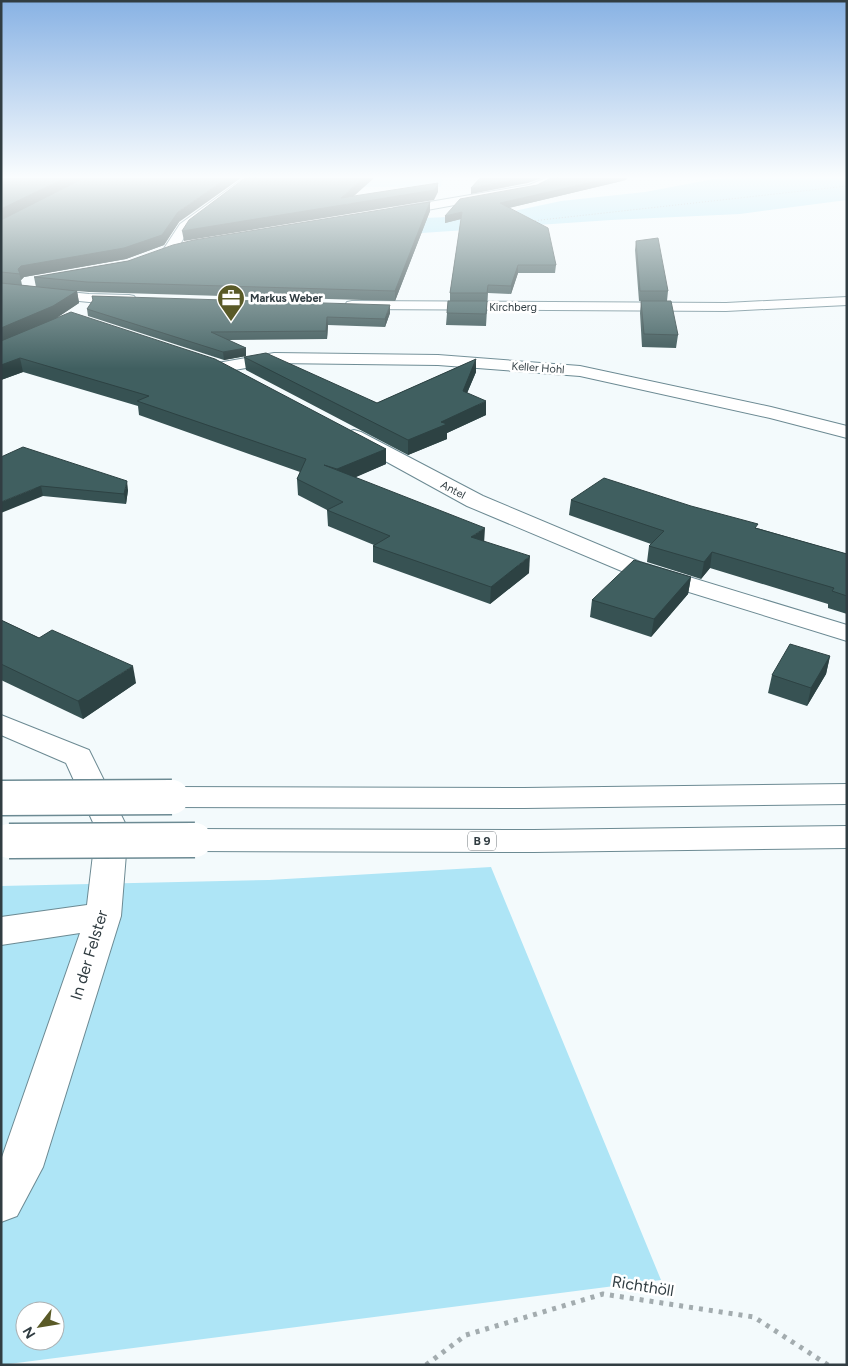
<svg xmlns="http://www.w3.org/2000/svg" width="848" height="1366" font-family="Figtree,sans-serif">
<style>
.built{fill:#d3f4ff}
.green{fill:#aee5f6;fill-rule:evenodd}
.lines{fill:none;stroke-linecap:round;stroke-linejoin:round}
.minor-casing{stroke:#6c8a93;stroke-width:2}
.highway-casing{stroke:#6c8a93;stroke-width:2}
.path-far1{stroke:#a3acaf;stroke-width:1;stroke-dasharray:1 2;stroke-linecap:butt}
.path{stroke:#a3acaf;stroke-width:5;stroke-dasharray:4 6;stroke-linecap:butt}
.minor{fill:#fff;fill-rule:evenodd}
.highway{fill:#fff;fill-rule:evenodd}
.highway-bridge-casing{stroke:#6c8a93;stroke-width:37;stroke-linecap:butt}
.highway-bridge{stroke:#fff;stroke-width:34}
.wall{fill:#375253}
.shaded-wall{fill:#2d4243}
.building{fill:#405f60;stroke:#2d4243}
.labels{text-anchor:middle;dominant-baseline:central;stroke-width:5;stroke-linejoin:round;paint-order:stroke}
.far-poi-label{font-size:11px;font-weight:bold;fill:#313d42;stroke:#fff;text-anchor:start}
.far-street-label{font-size:11px;fill:#313d42;stroke:#fff}
.shield{fill:#fff;stroke:#6f777b;stroke-width:1}
.shield-label{font-size:12px;font-weight:bold;fill:#313d42}
.near-street-label{font-size:16px;fill:#313d42;stroke:#fff}
</style>
<rect width="100%" height="100%" fill="#f3fafc"/>
<path class="built" d="M264,178H442L441,187H346Z"/>
<g class="green">
<path d="M750,178H847V200L740,214L611,220L407,234L424,218L495,215L561,201L645,192L714,179Z"/>
<path d="M491,867L661,1280L1,1365V886L269,880ZM25,1311H55V1341H25Z"/>
</g>
<g class="lines">
<g class="minor-casing">
<g id="minor">
<path d="M244,178H255L189,229L175,253H165L163,250L180,224Z"/>
<path d="M546,178H559L532,191L394,216L388,212L394,208L529,185Z"/>
<path d="M1,285L89,294L129,295L134,296L136,299L134,302L129,303L89,302L1,293Z"/>
<path d="M847,297V305L726,311L352,309L347,308L345,305L347,302L352,301L726,303Z"/>
<path d="M274,353L438,355L580,366L771,407L847,426V438L770,418L580,376L438,365L274,363L223,372L217,371L215,367L217,363L223,362Z"/>
<path d="M354,430L361,432L483,496L640,562L847,625V641L624,572L467,506L347,440L344,436L347,432Z"/>
<path d="M1,715L89,750L128,829L121,916L43,1167L17,1216L1,1222V1160L80,933L1,945V917L87,905L96,829L66,763L1,735Z"/>
</g>
</g>
<g class="highway-casing">
<g id="highway">
<path d="M847,784V804L524,808L172,807L161,804L156,797L161,790L172,787L524,788Z"/>
<path d="M847,826V848L534,852L195,851L183,848L179,840L183,832L195,829L534,830Z"/>
</g>
</g>
<path class="path-far1" d="M532,221L847,186"/>
<path class="path" d="M426,1365L466,1335L603,1294L754,1317L828,1365"/>
<use href="#minor" class="minor"/>
<use href="#highway" class="highway"/>
<g class="highway-bridge-casing">
<g id="highway-bridge">
<path d="M1,798L172,797"/>
<path d="M9,841L195,840"/>
</g>
</g>
<use href="#highway-bridge" class="highway-bridge"/>
</g>
<g class="wall">
<path d="M1,178L179,222L164,245L126,259L24,277L21,280L22,285L36,287L34,277L128,261L430,202V211L395,301L89,292L77,291L79,303L55,319L386,449V464L355,477L484,541L529,573L490,604L373,562V546L374,545L328,526L327,510L298,495L297,479L300,472L139,415L138,406L23,372L1,380Z"/>
<path d="M626,180L509,208L556,265L555,273H518L511,294L488,293L486,326L446,325L447,313L450,301V293L461,219L445,223V216L537,185Z"/>
<path d="M636,241L668,291L667,301L678,335L676,348L642,347L640,313L641,301H639L635,250Z"/>
<path d="M92,296L390,313L385,327L328,325L327,339L228,340L246,348V356L224,360L88,316L87,309L93,301Z"/>
<path d="M244,357L377,403L476,359V372L467,393L486,415L447,433V439L408,455L246,370Z"/>
<path d="M1,457L128,490L126,504L43,496Z"/>
<path d="M571,500L757,528L847,554V614L828,608V604L710,568L701,579L647,562L649,546L651,544L569,515Z"/>
<path d="M691,577L688,594L651,637L590,617L592,600Z"/>
<path d="M1,620L136,683L83,719L1,680Z"/>
<path d="M830,656L826,674L807,706L768,693L772,675Z"/>
</g>
<g class="shaded-wall">
<path d="M65,178H85L1,220V209Z"/>
<path d="M227,178H241L179,222L164,245L126,259L24,277L21,280L18,269L21,266L178,212Z"/>
<path d="M363,178H374L344,205L438,183V192L434,200L184,241L182,231L341,198Z"/>
<path d="M524,178H542L528,183L471,194V188Z"/>
<path d="M611,178H627L626,180L500,210V203Z"/>
<path d="M430,202V211L395,301V291Z"/>
<path d="M462,212L461,219L445,223V216Z"/>
<path d="M518,265V273L511,294V286Z"/>
<path d="M77,291L79,303L55,319L1,342V328Z"/>
<path d="M390,305V313L385,327V319Z"/>
<path d="M327,317L328,325L327,339L326,331Z"/>
<path d="M246,348V356L224,360L223,352Z"/>
<path d="M20,358L23,372L1,380V365Z"/>
<path d="M476,359V372L462,405L463,391Z"/>
<path d="M486,401V415L447,433V439L408,455V440L441,422Z"/>
<path d="M386,449V464L338,485L337,469Z"/>
<path d="M127,481L128,490L126,504L124,494Z"/>
<path d="M41,486L43,496L1,513V502Z"/>
<path d="M485,528L484,544L471,537Z"/>
<path d="M712,552L710,568L701,579L704,562Z"/>
<path d="M530,556L529,573L490,604L491,587Z"/>
<path d="M691,577L688,594L651,637L654,619Z"/>
<path d="M830,656L826,674L807,706L811,688Z"/>
<path d="M133,666L136,683L83,719L78,701Z"/>
</g>
<g class="building">
<path d="M1,178H65L1,209Z"/>
<path d="M84,178H227L178,212L162,235L124,248L21,266L18,269L20,274L1,272V220Z"/>
<path d="M245,178H363L341,198L438,183L435,190L182,231L189,220Z"/>
<path d="M480,178H524L471,188Z"/>
<path d="M551,178H611L500,203L548,228L556,265H518L511,286L488,285L487,293H450L462,212L445,216L460,199L537,185Z"/>
<path d="M430,202L395,291L87,282L34,277L128,261L173,245L194,240Z"/>
<path d="M658,238L668,291H640L636,241Z"/>
<path d="M1,283L77,291L53,306L1,328Z"/>
<path d="M92,296L390,305L385,319L327,317L326,331L211,332L246,348L223,352L87,309L93,300Z"/>
<path d="M448,301H487L486,314L447,313Z"/>
<path d="M641,301H671L678,335L644,334Z"/>
<path d="M71,312L215,359L386,449L337,469L324,465L485,528L471,537L530,556L491,587L373,546L390,536L327,510L343,502L297,479L306,459L137,401L149,396L20,358L1,365V341Z"/>
<path d="M266,353L377,403L476,359L463,391L486,401L441,422L447,424L408,440L244,357Z"/>
<path d="M23,447L127,481L124,494L41,486L1,502V457Z"/>
<path d="M604,478L691,506L758,524L755,528L847,554V596L832,591L834,588L712,552L704,562L649,546L664,531L571,500Z"/>
<path d="M634,560L691,577L654,619L592,600Z"/>
<path d="M1,620L39,638L52,630L133,666L78,701L1,664Z"/>
<path d="M790,644L830,656L811,688L772,675Z"/>
</g>
<linearGradient id="sky" x2="0" y2="1"><stop stop-color="#88b2e4"/><stop offset="0.48" stop-color="#fafdfe"/><stop offset="1" stop-color="#fafdfe" stop-opacity="0"/></linearGradient>
<rect width="848" height="369" fill="url(#sky)"/>
<defs>
<g id="office-pin" transform="scale(1.4375)"><path d="M0 17L-7.5 6A9.5 9.5 0 1 1 7.5 6Z" fill="#5a5a27" stroke="#fff"/><path d="M-6-3h4V-5.5h4V-3h4V5H-6ZM-1-4.5V-3h2v-1.5ZM-6 0V1H6V0Z" fill="#fff"/></g>
</defs>
<g fill-rule="evenodd">
<use href="#office-pin" x="231" y="298"/>
</g>
<g class="labels">
<g class="far-poi-label">
<text x="250" y="298">Markus Weber</text>
</g>
<g class="far-street-label">
<text x="513" y="307">Kirchberg</text>
<text transform="translate(538 368) rotate(4)">Keller Hohl</text>
<text transform="translate(453 490) rotate(28)">Antel</text>
</g>
<rect class="shield" x="468" y="831.5" width="28" height="19" rx="4"/>
<g class="shield-label">
<text x="482" y="841">B 9</text>
</g>
<g class="near-street-label">
<text transform="translate(89 955) rotate(-73)">In der Felster</text>
<text transform="translate(643 1286) rotate(9)">Richthöll</text>
</g>
</g>
<rect width="848" height="1366" fill="none" stroke="#313d42" stroke-width="5"/>
<g transform="translate(40 1326) rotate(239)"><circle r="24" fill="#ffffff" stroke="#adb1b3"/>
<path d="M0-4L9 19L0 12L-9 19Z" fill="#5a5a27"/>
<text y="-8" font-size="14" font-weight="bold" text-anchor="middle" fill="#313d42">N</text>
</g>
</svg>
